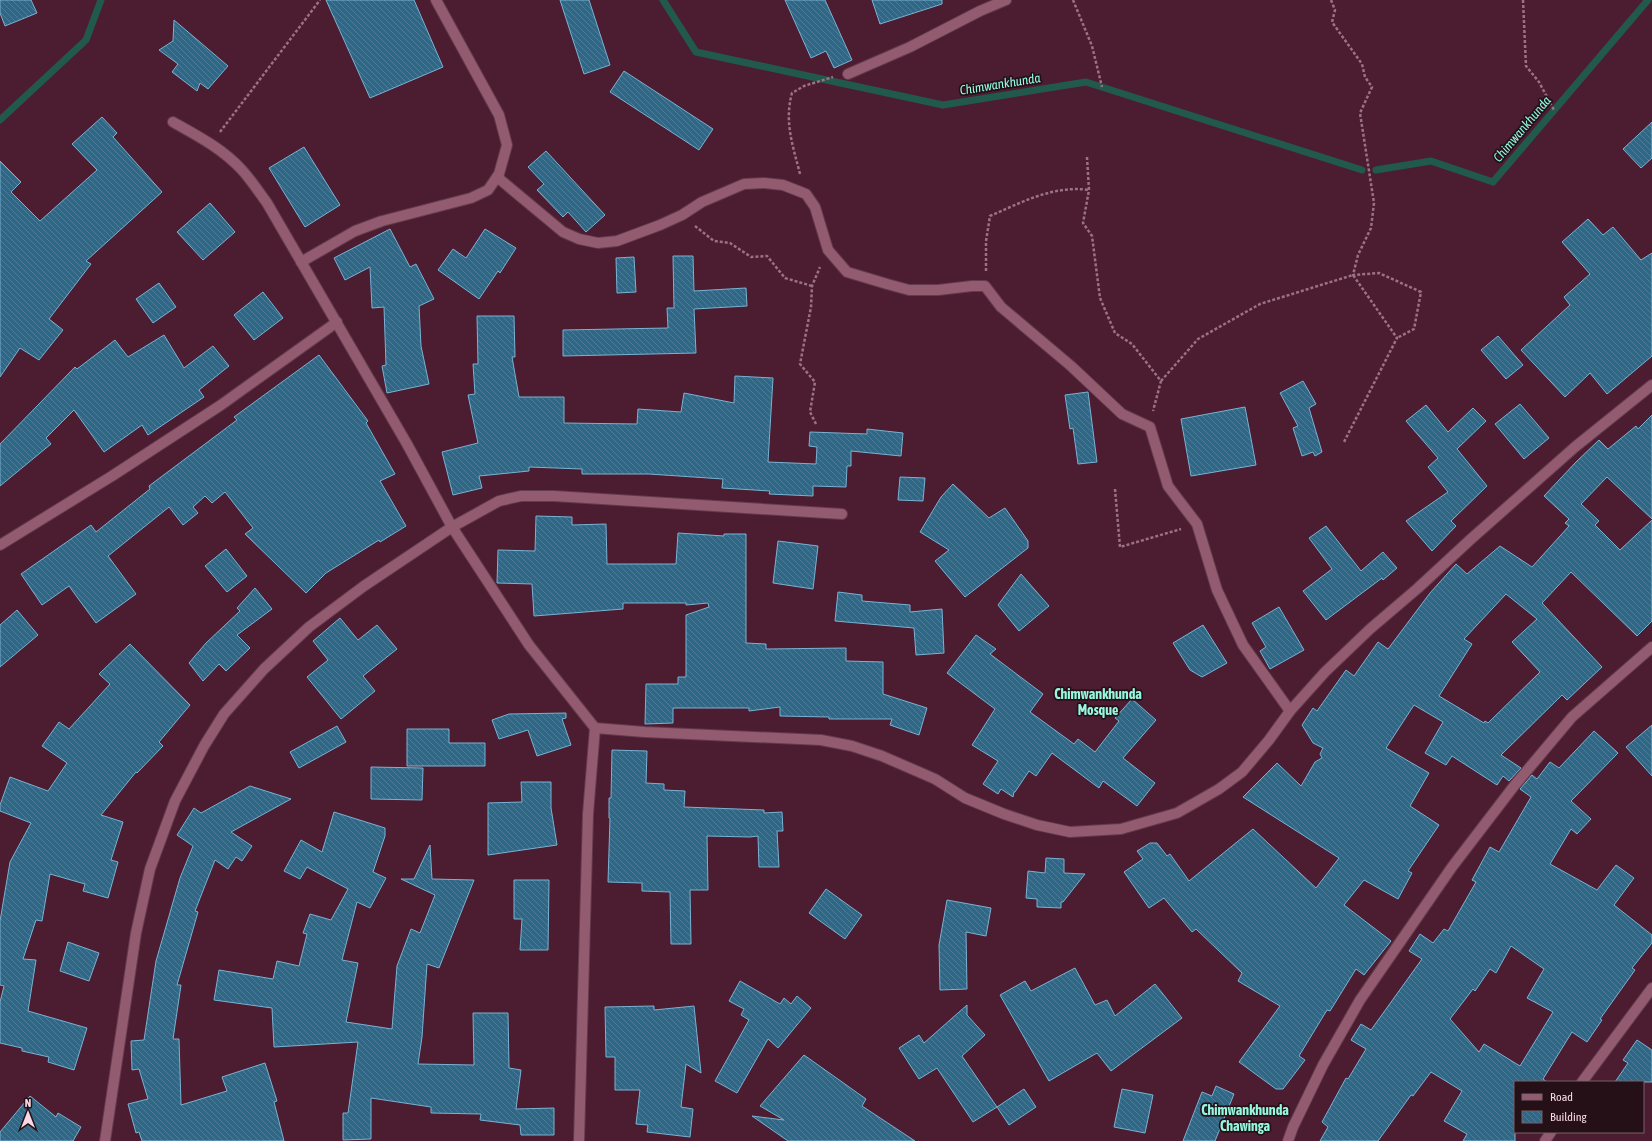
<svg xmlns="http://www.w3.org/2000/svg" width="1652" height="1141" font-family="'Asap Condensed',sans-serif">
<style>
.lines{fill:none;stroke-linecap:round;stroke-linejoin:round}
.stream{stroke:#215a4d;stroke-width:7}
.building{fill:url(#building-back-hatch);stroke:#79b2d4;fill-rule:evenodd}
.minor-casing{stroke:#643a4e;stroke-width:12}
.path{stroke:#9a7282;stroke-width:2.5;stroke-dasharray:3 2;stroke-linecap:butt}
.minor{stroke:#925b70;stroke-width:10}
.labels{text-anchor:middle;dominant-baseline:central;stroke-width:3.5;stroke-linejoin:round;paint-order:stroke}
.water-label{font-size:13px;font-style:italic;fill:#8ffde1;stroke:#251018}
.quarter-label{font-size:14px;font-weight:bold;fill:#96f8df;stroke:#251018}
</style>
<defs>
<pattern id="building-back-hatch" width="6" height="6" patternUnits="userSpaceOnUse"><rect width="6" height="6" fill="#2f6786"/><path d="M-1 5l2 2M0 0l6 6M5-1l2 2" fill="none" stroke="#4e7c97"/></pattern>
</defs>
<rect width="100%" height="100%" fill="#4c1d31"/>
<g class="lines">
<g class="stream">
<path d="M663,0L696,52L943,105L1086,82L1362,170"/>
<path d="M0,120L86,40L101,0"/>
<path d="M1376,170L1431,161L1493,182L1648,0"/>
</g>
</g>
<g class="building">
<path d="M0,0H31L37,13L5,26L0,13Z"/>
<path d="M326,0H414L443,67L370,98Z"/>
<path d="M560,0H589L610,65L584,74Z"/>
<path d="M785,0H825L852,60L834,68L826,51L811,58Z"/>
<path d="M872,0H942V4L880,24Z"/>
<path d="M174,20L228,66L208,89L200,83L197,91L172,72L178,64L159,50L173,41Z"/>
<path d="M624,71L713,129L699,150L610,92Z"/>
<path d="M102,117L117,133L113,137L162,192L86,261L91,264L49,319L63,330L39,360L20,348L0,377V161L21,182L11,192L40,221L97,170L72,144Z"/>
<path d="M1652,122V158L1641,168L1623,149Z"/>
<path d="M304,147L340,205L305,227L269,168Z"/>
<path d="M546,151L605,215L586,232L568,212L563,217L537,190L544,184L528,167Z"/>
<path d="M210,203L235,232L203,260L177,232Z"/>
<path d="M1588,219L1603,235L1613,227L1641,260L1652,253V356L1607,394L1590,373L1565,397L1521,350L1570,305L1564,297L1590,274L1562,242Z"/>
<path d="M390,229L410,267L416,264L434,299L419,306L421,346L429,384L387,393L382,366L386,365L384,307L372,308L370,267L345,280L334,258Z"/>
<path d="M485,229L516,248L500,273L498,271L479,299L438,270L453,249L466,258Z"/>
<path d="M673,256H693L694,291L746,288L747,306L694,309L696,353L563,356V330L668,328L667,308H674Z"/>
<path d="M634,257L636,292L617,293L616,258Z"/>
<path d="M159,283L176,307L153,323L136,299Z"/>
<path d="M263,292L283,318L254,340L234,315Z"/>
<path d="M477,316H514L515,357H512L519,397H564V423L637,424L638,409L681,412L684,393L734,403L735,376L773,378L768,462L816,464L817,447L809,446L810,432L867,434V429L903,433L901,456L851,451V466H847L846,487L813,486V496L769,494L770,491L722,488L723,479L649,474H582V469L529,467V471L479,476L482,488L453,495L442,452L478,443L468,395L475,394L473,364H478Z"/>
<path d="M164,335L184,368L213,346L229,366L199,390L204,397L148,435L142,425L104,452L74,410L46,438L51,444L0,486V444L75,367L77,369L115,340L128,357Z"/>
<path d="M1498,336L1523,365L1506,379L1481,350Z"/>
<path d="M319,355L368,421L366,423L395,474L380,481L406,526L380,542L379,540L326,573L306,593L245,534L253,528L225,492L212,503L205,496L193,507L198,513L183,525L169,507L108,556L136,594L96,623L69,586L42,605L21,574L91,525L96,532L150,489L149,486L237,420L234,417Z"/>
<path d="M1303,381L1316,404L1309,408L1322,452L1315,456L1313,452L1302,456L1293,428L1298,426L1280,393Z"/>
<path d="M1088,392L1097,462L1078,464L1073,428L1070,429L1065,395Z"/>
<path d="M1520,404L1549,438L1524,459L1495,424Z"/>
<path d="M1426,405L1448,432L1473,408L1486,421L1457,449L1487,486L1451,521L1456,526L1432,551L1406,521L1448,492L1428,467L1438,458L1406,421Z"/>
<path d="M1245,407L1256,465L1191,476L1181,419Z"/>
<path d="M1652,415V519L1607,477L1581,504L1599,521L1595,525L1620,550L1652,520V621L1637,636L1571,572L1542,603L1602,667L1567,700L1562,695L1501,755L1521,768L1509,781L1503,776L1497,785L1452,756L1446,765L1425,753L1443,722L1414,705L1386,748L1429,773L1410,806L1439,825L1408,871L1412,873L1398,899L1364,880L1344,905L1391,941L1364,975L1356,969L1330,1011L1327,1010L1299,1056L1305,1060L1283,1089H1276L1239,1062L1280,1006L1238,981L1242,973L1196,929L1192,932L1164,898L1149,908L1124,872L1143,859L1137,851L1150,843H1157L1167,856L1170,854L1189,881L1253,829L1316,888L1339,858L1243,797L1277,763L1301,786L1315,762L1322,758L1320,754L1323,748L1313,743L1302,725L1313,708L1317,711L1346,670L1354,676L1378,642L1388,649L1430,593L1456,564L1467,574L1500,546L1532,567L1569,526L1565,523L1569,519L1544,496L1576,462L1599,440L1608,449L1636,426L1638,429ZM1506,594L1537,619L1512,642L1540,672L1488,723L1485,721L1484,723L1439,696L1472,644L1464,639Z"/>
<path d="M900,477L925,478L923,501L898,500Z"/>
<path d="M953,484L989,518L1005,508L1028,541V548L965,597L935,561L949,550L920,532L941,497Z"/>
<path d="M536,516L572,517V525L606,524L607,564H676L678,533L724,536V534H746V643L766,644V649L846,648V661L883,662V694L927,708L919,735L890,725L892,719H829V717L780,716V707L749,711V708H673V723L645,724L646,684H678V677H686V615L709,607L708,603L686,605V603H623V609L534,616L532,584L497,583L498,550L535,551Z"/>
<path d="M1326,526L1361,571L1383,552L1397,568L1383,580L1382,578L1326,620L1303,591L1332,569L1309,538Z"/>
<path d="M778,541L818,546L813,589L773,583Z"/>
<path d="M226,549L247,576L227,592L205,566Z"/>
<path d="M1021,574L1049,606L1019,631L998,605Z"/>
<path d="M255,588L272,609L237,635L250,648L226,671L219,664L203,681L189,663L206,643L240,611L237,608Z"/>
<path d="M838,592L862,595V601L910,605V612L942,609L944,653L916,655L914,628L835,621Z"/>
<path d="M1279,607L1304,650L1270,669L1260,651L1266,647L1252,623Z"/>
<path d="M17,610L38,635L0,667V625Z"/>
<path d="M340,618L358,640L377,625L397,649L363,676L375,691L341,719L307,677L328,660L313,641Z"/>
<path d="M1203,625L1227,663L1202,677L1190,670L1173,643Z"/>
<path d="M976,635L996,649L990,654L1043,694L1030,712L1074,744L1078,739L1095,752L1119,721L1115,718L1132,699L1156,720L1123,758L1155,783L1137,806L1103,781L1099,788L1052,753L1036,776L1029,771L1015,792H1014L1013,797L1001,789L998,794L983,784L998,761L972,745L995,709L947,673Z"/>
<path d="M130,644L190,705L159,742L163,746L137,773L136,772L101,815L123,822L111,860L118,862L108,898L83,891L85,884L50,874L42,921L36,920L23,959L36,960L28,1011L87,1028L74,1070L48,1062L49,1057L22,1051V1048L0,1043V1002L4,986L0,985V921L10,862L31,823L0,811V805L10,777L48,791L67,763L42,746L59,722L69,729L110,684L99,674Z"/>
<path d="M566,713V718L562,719L571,745L537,756L528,730L499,739L492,720L509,714Z"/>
<path d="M1652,725V776L1626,747Z"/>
<path d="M337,726L346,742L299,768L290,752Z"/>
<path d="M407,729H449V743H485V766H407Z"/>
<path d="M1594,731L1618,753L1571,801L1591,819L1577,834L1571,829L1550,864L1597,890L1616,865L1634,878L1614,905L1652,935V943L1632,968L1635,970L1600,1019L1602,1020L1587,1042L1572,1032L1543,1079L1547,1082H1515V1141H1463L1467,1134L1444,1121L1462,1091L1431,1072L1413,1096L1411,1095L1378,1141H1320L1328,1127L1322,1122L1346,1078L1348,1079L1366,1049L1351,1040L1361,1024L1371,1030L1422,959L1409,951L1420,934L1433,943L1444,929L1448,931L1476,882L1472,880L1490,847L1499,852L1531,797L1520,789L1532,775L1537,779L1550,762L1559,768ZM1511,946L1544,969L1527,998L1553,1012L1520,1066L1484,1044L1479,1052L1450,1019L1473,989L1475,991L1490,969L1496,973Z"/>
<path d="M612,750L647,751L646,783L664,784V790L685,791L684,807L764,810V813L782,812L783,831H777L779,867H759L758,836L750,837L707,836L708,890H690L691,944H671L670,892L642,891V883L608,882L610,818H609V798H611Z"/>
<path d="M371,767L423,768L422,800L371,799Z"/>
<path d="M521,782H551V808L557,845L488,855V803L522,802Z"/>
<path d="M250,786L291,799L231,832L252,846L242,861L236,857L228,869L215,860L195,911L198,912L177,985H181L173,1039H179L181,1105L227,1091L222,1077L265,1063L277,1101L274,1102L284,1141H142L139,1132L136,1133L128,1104L148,1099L139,1069L132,1070L131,1041L144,1040L156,961L180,878L193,846L177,835L194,808L201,813Z"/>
<path d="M334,812L385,828V836L373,872L386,878L370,908L357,902L342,960L358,963L346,1022L392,1029L397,966L411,929L420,933L435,895L401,879H414L430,845L432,879L474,880L439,968L427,964L422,1037L418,1064L474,1065L473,1013H508L509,1068L521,1070L516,1109L554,1108V1135H521L520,1125L480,1120L481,1114L431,1113V1107L371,1098V1139L343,1140V1113H348L358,1042L274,1047L272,1008L214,1000L219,970L273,979L277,961L299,966L307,934L303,933L310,914L331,920L348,889L307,867L300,879L284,871L301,840L322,852Z"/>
<path d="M1046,858L1064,859V873L1085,874L1063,902H1061V908L1037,907V899L1026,898L1028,871L1045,873Z"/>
<path d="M514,880H549L548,950H520L522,919H514Z"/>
<path d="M826,889L862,915L845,939L809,913Z"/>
<path d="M947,900L991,908L986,936L966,932L967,989L940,990L939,945Z"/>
<path d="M68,942L99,953L89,981L60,971Z"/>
<path d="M1075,968L1095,1005L1107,1000L1115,1016L1155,984L1182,1018L1111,1071L1097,1053L1049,1081L1000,995L1025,981L1031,991Z"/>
<path d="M740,981L780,1004L784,998L791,1004L797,996L811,1008L778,1048L768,1039L737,1093L715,1081L749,1020L741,1015L744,1009L729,1001Z"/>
<path d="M967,1005V1015L985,1035L962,1056L997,1107L973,1122L937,1068L919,1079L899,1048L919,1035L924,1043Z"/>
<path d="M654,1006V1010L694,1006L701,1073L686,1064L681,1107L693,1109L690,1137L647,1132L648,1125L636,1124L640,1090H615V1057H606L605,1007Z"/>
<path d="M1637,1040L1652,1050V1082H1615L1628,1063L1623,1060Z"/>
<path d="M804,1055L866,1099L862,1106L915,1141H788L752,1116L784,1120L760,1106Z"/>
<path d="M1216,1086L1234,1094L1215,1141H1183L1202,1092L1212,1096Z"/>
<path d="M1024,1089L1036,1107L1009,1125L997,1107Z"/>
<path d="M1122,1089L1153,1095L1145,1133L1114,1127Z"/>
<path d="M30,1096L56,1117L58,1113L81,1127L73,1141H0V1132Z"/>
</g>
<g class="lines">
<g class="minor-casing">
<g id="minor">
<path d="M848,74L910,47L980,11L1006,0"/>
<path d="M173,122C198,136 223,149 242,170C251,180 259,192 267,203L407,444L452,527L529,645L595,728L588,814L579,1141"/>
<path d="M497,177L563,232L579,239L598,243L617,241L660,225L682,215L702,202L744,184L764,183L783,185L806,194L815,207L828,250L847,272L887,284L909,290H938L972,286H985L1001,307L1071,366L1122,414L1150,427L1168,486L1197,524L1217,590L1243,645L1290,711"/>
<path d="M301,262L355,231L382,221L471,198L488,190L499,174L507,145L499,115L436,0"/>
<path d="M0,545L112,476L221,405L337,322"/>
<path d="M595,728L645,732L821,740L852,746L882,756L935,779L965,798L1004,814L1037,825L1070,832L1121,829L1177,813L1219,789L1242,772L1269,740L1290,711L1325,672L1370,629L1418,588L1471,539L1575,447L1652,385"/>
<path d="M1582,1082L1652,988"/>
<path d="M105,1141L136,933L150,869L175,801L204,746L224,714L264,669L309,627L364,586L452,527L499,501L521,496H554L842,514"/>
<path d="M1288,1141L1293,1127L1323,1065L1360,1000L1452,867L1514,786L1572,717L1652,647"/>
<path d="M1545,1141L1551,1132"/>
</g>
</g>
<g class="path">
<path d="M1073,0L1092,46L1102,87"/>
<path d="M1331,0L1335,10L1332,22L1362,64L1365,77L1372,87L1360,113L1374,203L1371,228L1358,255L1353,275L1379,273L1421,292L1414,329L1397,338"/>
<path d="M1523,0L1526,66L1539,82L1554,110"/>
<path d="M220,132L320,0"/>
<path d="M1087,157L1089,190L1083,223L1092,236L1100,298L1115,333L1132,344L1161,381L1153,411"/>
<path d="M800,174C793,146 784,122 792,93L804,86L833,77"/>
<path d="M695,226L714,241L730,243L751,257L767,256L785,278L812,286"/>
<path d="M986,271V241L990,216C1022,202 1054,185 1089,190"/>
<path d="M1161,381L1198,339L1260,304L1353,275L1397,338L1344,442"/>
<path d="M816,424L810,412L815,382L800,364L811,307L812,286L820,267"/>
<path d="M1115,489L1120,547L1181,529"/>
</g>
<use href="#minor" class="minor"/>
</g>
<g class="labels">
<g class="water-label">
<text transform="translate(1000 84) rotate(-9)">Chimwankhunda</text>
<text transform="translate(1522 129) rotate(-50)">Chimwankhunda</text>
</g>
<g class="quarter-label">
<text x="1098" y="694">Chimwankhunda<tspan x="1098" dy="16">Mosque</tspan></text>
<text x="1245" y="1110">Chimwankhunda<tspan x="1245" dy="16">Chawinga</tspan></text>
</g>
</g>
<rect x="1514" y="1081" width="130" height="52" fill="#251018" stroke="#796069"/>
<rect x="1522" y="1094" width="20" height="6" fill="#925b70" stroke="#796069"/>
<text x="1550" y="1101" font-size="12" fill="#f8d8e3">Road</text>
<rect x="1522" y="1111" width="20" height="12" fill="url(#building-back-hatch)" stroke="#796069"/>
<text x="1550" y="1121" font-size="12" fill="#f8d8e3">Building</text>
<g transform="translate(28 1113)" stroke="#251018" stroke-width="3" paint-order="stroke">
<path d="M0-3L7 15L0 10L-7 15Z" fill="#f8d8e3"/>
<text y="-6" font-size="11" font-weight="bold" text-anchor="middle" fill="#f8d8e3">N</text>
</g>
</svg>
